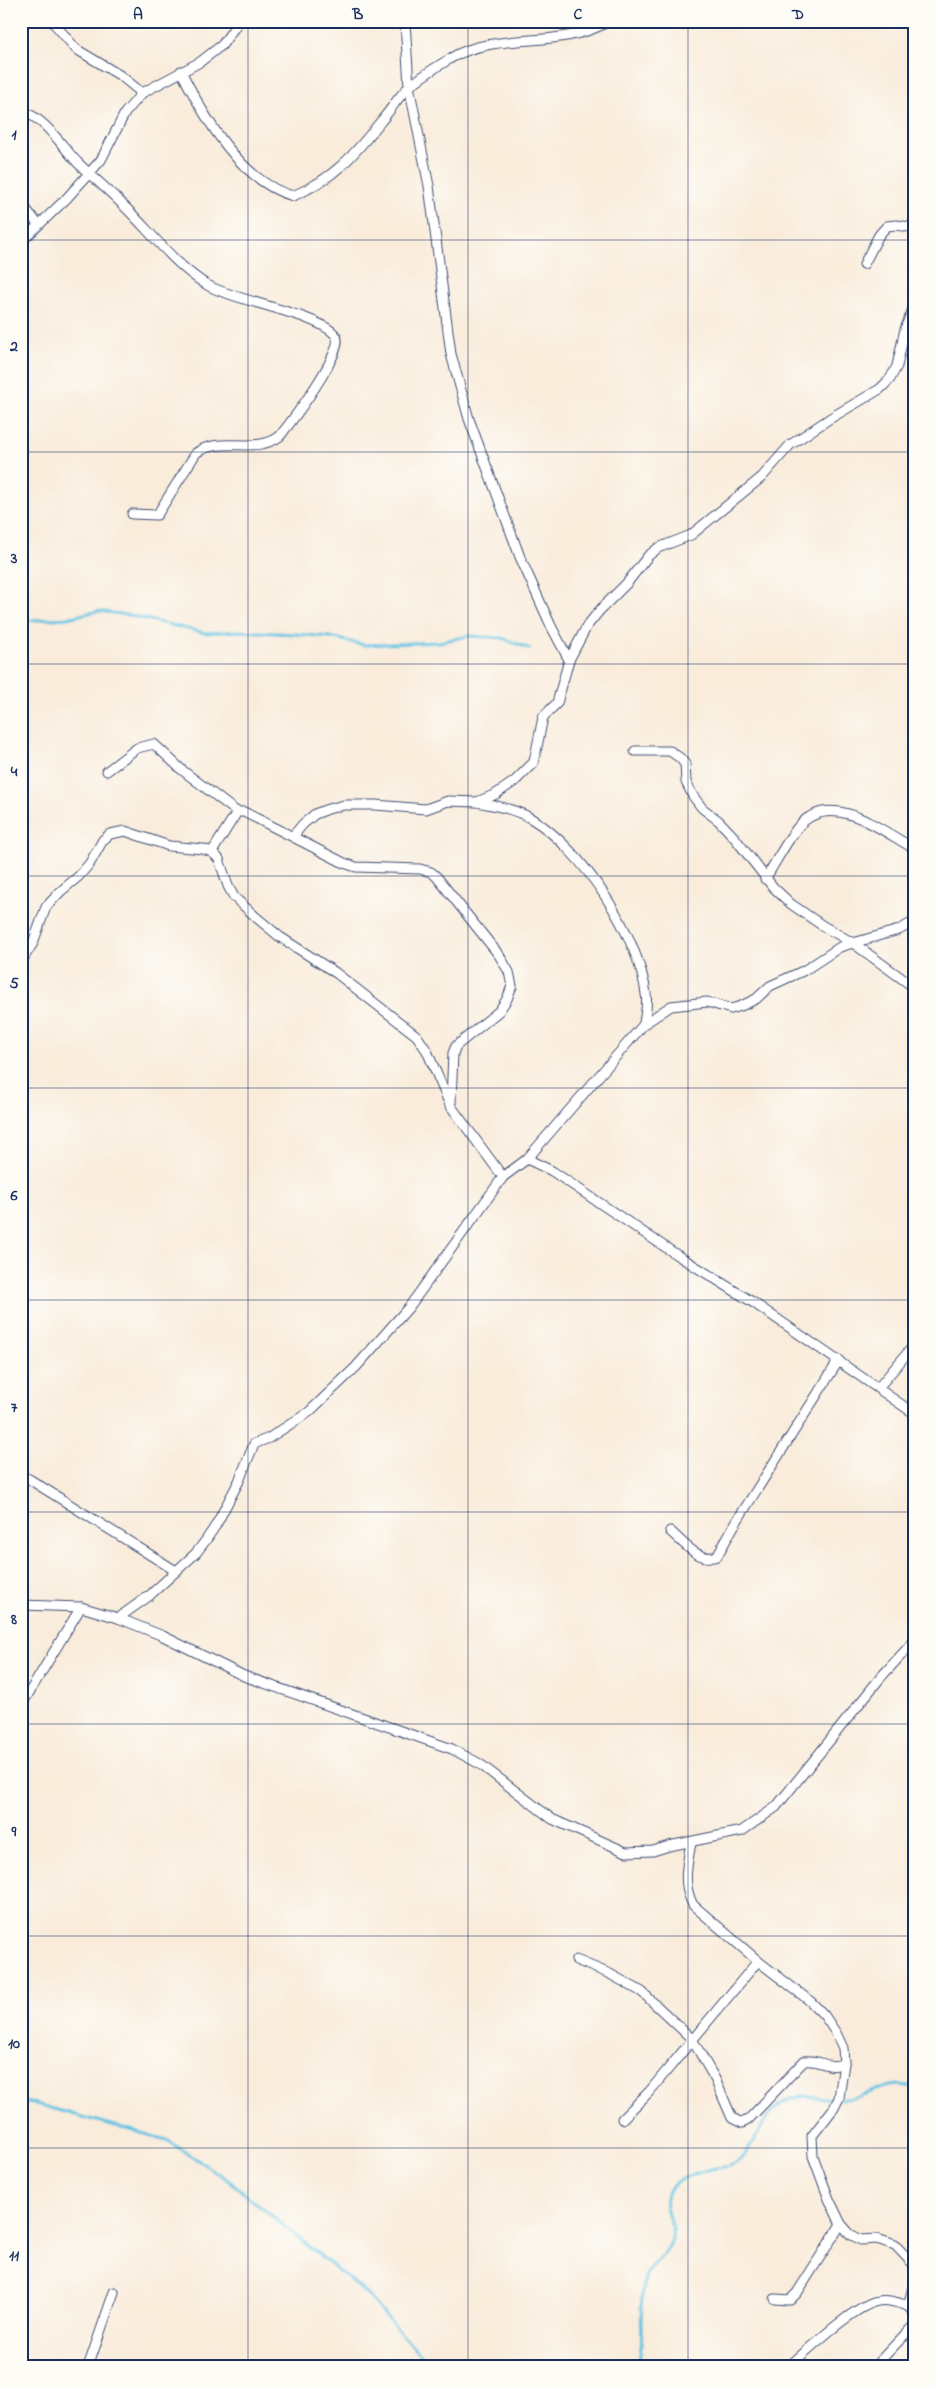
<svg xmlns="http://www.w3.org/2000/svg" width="936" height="2388" viewBox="0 0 936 2388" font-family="'Indie Flower',sans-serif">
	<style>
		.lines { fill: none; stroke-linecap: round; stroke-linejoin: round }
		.stream { stroke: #65c3e3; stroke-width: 3 }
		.street-casing { stroke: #3c4b71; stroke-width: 11 }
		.street { stroke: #fff; stroke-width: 9 }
		.grid { fill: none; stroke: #1b2f5e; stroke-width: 1; stroke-opacity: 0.55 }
		.neatline { fill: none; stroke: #1b2f5e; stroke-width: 2 }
		.grid-label { font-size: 16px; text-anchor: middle; font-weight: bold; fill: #1b2f5e }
	</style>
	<rect width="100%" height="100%" fill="#fdfcf7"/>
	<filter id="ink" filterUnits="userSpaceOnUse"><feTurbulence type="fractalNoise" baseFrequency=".02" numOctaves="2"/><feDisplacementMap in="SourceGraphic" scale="10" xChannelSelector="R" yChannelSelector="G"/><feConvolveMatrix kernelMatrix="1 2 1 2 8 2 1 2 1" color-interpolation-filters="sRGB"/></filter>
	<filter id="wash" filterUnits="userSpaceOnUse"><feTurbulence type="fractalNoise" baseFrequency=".0096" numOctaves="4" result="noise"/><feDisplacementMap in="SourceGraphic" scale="20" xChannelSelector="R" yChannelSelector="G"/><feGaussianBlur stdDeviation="1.12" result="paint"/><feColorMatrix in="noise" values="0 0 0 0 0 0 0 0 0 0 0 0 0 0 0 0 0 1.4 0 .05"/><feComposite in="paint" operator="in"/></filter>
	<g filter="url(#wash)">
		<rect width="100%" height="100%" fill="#f9ecdb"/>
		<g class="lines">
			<!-- stream -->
			<g class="stream">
				<path d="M 21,621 L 67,618 L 98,611 L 128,615 L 205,633 L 240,631 L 295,634 L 330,637 L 364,645 L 439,642 L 469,636 L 502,638 L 530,649"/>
				<path d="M 21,2100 L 167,2140 L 228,2180 L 367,2294 L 430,2367"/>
				<path d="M 636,2367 C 647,2345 637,2309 644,2281 C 648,2264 670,2255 672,2238 C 675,2223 661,2208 667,2194 C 673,2180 695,2173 708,2170 C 716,2167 727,2168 734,2164 C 755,2152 758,2122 777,2107 C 802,2086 827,2104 853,2098 C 875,2093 893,2079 915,2088"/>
			</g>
		</g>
	</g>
	<g filter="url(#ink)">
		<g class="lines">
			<!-- street casing -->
			<g class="street-casing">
				<g id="street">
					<path d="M 52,21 L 76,49 L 121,76 L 142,93"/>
					<path d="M 405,21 L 409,86 L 429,186 L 451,354 L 469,419 L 520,557 L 551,626 L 569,660"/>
					<path d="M 181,71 C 204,117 241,182 293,196 C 338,177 356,152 386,115 C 394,105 401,93 410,86 C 423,75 438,66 451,58 C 498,30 559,51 609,21"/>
					<path d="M 21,111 C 44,117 61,145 77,162 C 92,177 109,190 124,206 C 151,232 176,267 209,286 C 236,301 322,315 336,336 C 346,350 291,422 280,436 C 256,455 220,435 196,453 L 157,515 L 132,514"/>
					<path d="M 21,203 L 38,224"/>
					<path d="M 21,242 L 66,199 L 101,160 L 125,113 L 142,93 L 200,62 L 222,45 L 239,21"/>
					<path d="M 864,264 L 879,235 L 887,226 L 896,225 L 915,228"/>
					<path d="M 635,751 L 670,751 L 680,758 L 685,764 L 686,782 L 693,796 L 702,808 L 719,821 L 734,837 L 773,887 L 791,904 L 823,926 L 853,943 L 899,930 L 915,921"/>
					<path d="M 107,771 L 137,748 L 154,744 L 182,770 L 237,812"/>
					<path d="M 477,802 C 495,806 516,809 532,819 C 582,849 639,936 646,994 C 648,1004 645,1014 644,1024"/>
					<path d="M 293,836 L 303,824 L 315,814 L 328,809 L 344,805 L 375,805 L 426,809 L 448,801 L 477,802 L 496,794 L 515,781 L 534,762 L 543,717 L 557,703 L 569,660 L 587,626 L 600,610 L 627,583 L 648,556 L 658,548 L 691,535 L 762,477 L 790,445 L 829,419 L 880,389 L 890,379 L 897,366 L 905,329 L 915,304"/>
					<path d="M 212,852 L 237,812 L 244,812 L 344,863 L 356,867 L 420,869 L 431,872 L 436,876 L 499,955 L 509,972 L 512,986 L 507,999 L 499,1011 L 456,1046 L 453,1053 L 451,1102"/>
					<path d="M 765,879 C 776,862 786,842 798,827 C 831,788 883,832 915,849"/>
					<path d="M 21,962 L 33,943 L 46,907 L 61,891 L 79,876 L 90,863 L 103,840 L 110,834 L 125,831 L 169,846 L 203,849 L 212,852 L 219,859 L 228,886 L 234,897 L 257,918 L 280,937 L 336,973 L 417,1036 L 427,1051 L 450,1105 L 503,1177"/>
					<path d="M 527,1159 L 552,1171 L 677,1255 L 754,1303 L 915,1414"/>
					<path d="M 878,1388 L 915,1344"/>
					<path d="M 21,1480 L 24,1477 L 29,1479 L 176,1571"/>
					<path d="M 670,1531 C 683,1542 699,1563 717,1556 L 735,1524 L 839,1360"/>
					<path d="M 21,1605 L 81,1607 L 118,1618 L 163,1636 L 244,1676 L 452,1749 L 480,1764 L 552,1819 L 626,1852 L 653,1851 L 669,1846 L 742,1831 L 776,1807 L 881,1677 L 915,1640"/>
					<path d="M 118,1618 L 149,1596 L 196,1553 L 206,1540 L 216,1525 L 239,1481 L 254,1444 L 269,1438 L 309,1412 L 356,1367 L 409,1307 L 503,1177 L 527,1159 L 644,1024 L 671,1006 L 707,1002 L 731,1009 L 741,1006 L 756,999 L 770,986 L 805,970 L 840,947 L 853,943 L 915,988"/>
					<path d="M 21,1706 L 81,1607"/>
					<path d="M 691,1843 C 687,1865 682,1884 693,1905 L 758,1961 L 810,2001 L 824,2015 L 836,2033 L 843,2048 L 844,2063 L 839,2098 L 834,2108 L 812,2136 L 813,2156 L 829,2199 L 841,2224 L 850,2234 L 861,2240 L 877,2239 L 895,2245 L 915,2266"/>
					<path d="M 576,1960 L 610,1974 L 642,1992 L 692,2039 L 715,2079 L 732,2118 L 742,2123 L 748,2120 L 804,2061 C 819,2058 829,2071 844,2063"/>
					<path d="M 622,2119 L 649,2092 L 758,1961"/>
					<path d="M 915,2280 L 908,2306 L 915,2315"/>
					<path d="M 775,2299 L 790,2300 L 797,2293 L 841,2224"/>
					<path d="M 88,2367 L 114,2292"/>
					<path d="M 788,2367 C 808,2350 855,2305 878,2301 C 888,2299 899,2303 908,2306"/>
					<path d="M 874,2367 L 915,2324"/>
				</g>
			</g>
			<!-- street -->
			<use href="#street" class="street"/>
		</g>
	</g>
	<!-- grid -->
	<path class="grid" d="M 248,21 L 248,2367M 468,21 L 468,2367M 688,21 L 688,2367M 21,240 L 915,240M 21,452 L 915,452M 21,664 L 915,664M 21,876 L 915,876M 21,1088 L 915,1088M 21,1300 L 915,1300M 21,1512 L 915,1512M 21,1724 L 915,1724M 21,1936 L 915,1936M 21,2148 L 915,2148"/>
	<!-- margin -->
	<rect width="936" height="2388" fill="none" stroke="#fdfcf7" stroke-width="55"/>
	<rect x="28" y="28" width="880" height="2332" class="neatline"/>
	<g class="grid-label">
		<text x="138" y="19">A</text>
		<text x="358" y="19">B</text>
		<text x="578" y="19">C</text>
		<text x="798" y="19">D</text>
		<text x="14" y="139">1</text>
		<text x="14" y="351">2</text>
		<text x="14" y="563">3</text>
		<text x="14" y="776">4</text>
		<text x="14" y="988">5</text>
		<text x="14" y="1200">6</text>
		<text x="14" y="1412">7</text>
		<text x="14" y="1624">8</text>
		<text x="14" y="1836">9</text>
		<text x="14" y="2048">10</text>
		<text x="14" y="2260">11</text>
	</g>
</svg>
